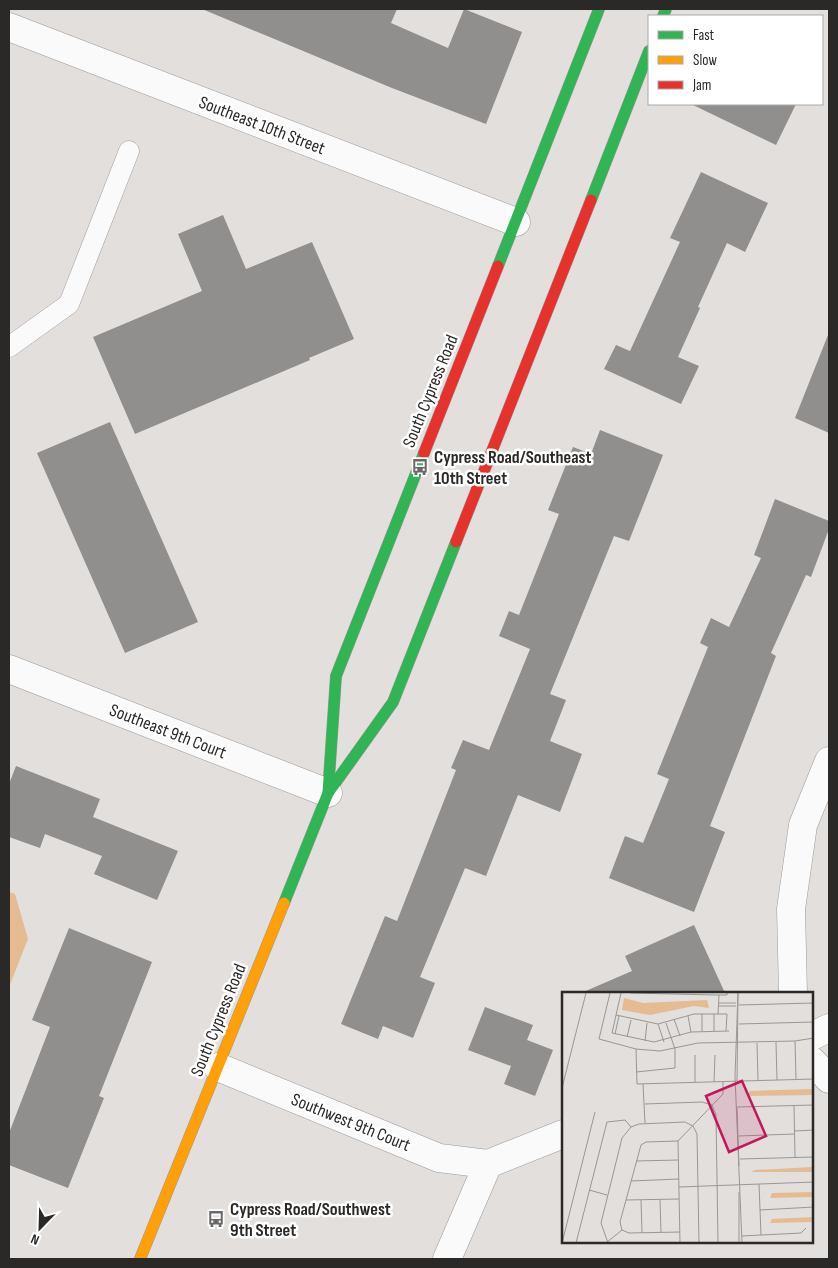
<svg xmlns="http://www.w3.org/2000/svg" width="838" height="1268" viewBox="0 0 838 1268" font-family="'Sofia Sans Condensed',sans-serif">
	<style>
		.water { fill: #e4bb92 }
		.building { fill: #918f8d }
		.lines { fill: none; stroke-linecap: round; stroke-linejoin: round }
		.lane-casing { stroke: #9c9998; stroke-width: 21 }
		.street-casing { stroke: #9c9998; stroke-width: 29 }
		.fast-casing { stroke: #9c9998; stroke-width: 12 }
		.slow-casing { stroke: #9c9998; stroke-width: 12 }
		.jam-casing { stroke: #9c9998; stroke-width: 12 }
		.lane { stroke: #fbfafa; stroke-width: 20 }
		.street { stroke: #fbfafa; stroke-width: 28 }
		.fast { stroke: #30b455; stroke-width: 11 }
		.slow { stroke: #ff9f0a; stroke-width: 11 }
		.jam { stroke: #e5322d; stroke-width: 11 }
		.labels { text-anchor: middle; stroke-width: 5; stroke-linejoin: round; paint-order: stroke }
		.street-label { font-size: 18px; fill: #2b2927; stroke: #fff }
		.poi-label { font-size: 18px; font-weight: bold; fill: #2b2927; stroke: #fff; text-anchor: start }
		.inset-road { fill: none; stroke: #999694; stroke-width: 1 }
		.view { fill: #c2185b; fill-opacity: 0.15; stroke: #c2185b; stroke-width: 2.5 }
		.inset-edge { fill: none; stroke: #2b2927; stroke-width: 2.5 }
	</style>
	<rect width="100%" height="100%" fill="#e2dfdd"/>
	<!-- water -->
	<path class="water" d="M 9,892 L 15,894 L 28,939 L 9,987 Z"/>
	<!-- building -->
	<g class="building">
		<path d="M 202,9 L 397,9 L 391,23 L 448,48 L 464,9 L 522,32 L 486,124 L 392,88 Z"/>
		<path d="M 691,104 L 796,104 L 776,145 Z"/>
		<path d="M 701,172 L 768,203 L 745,252 L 727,243 L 698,307 L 700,308 L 678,357 L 699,366 L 681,404 L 604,369 L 616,345 L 630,351 L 680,242 L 670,238 Z"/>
		<path d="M 223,215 L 246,269 L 312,242 L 354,339 L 309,358 L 310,360 L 135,434 L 93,337 L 202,291 L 178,234 Z"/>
		<path d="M 828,335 L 829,335 L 829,433 L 795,418 Z"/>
		<path d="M 110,422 L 198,622 L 125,653 L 37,453 Z"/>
		<path d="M 600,430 L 663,455 L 629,541 L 614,536 L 550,694 L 566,700 L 550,741 L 582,754 L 560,812 L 518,795 L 486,876 L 465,868 L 420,977 L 435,983 L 413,1038 L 383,1026 L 378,1039 L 341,1024 L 385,916 L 397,921 L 456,770 L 451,768 L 463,740 L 489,750 L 530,649 L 499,636 L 509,611 L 519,615 L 559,514 L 548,510 L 573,447 L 591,454 Z"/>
		<path d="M 775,499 L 829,521 L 829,529 L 811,577 L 806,575 L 771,653 L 776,656 L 710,826 L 725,832 L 694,912 L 609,878 L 625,836 L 643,843 L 669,779 L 657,774 L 708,647 L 700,643 L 711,618 L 729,627 L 761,558 L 754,555 Z"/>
		<path d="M 16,766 L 100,799 L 93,817 L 178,851 L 157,900 L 94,874 L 102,856 L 45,834 L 40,848 L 9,837 L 9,784 Z"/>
		<path d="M 694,925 L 725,993 L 581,993 L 632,971 L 625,956 Z"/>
		<path d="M 69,928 L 152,962 L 99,1096 L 104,1098 L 68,1188 L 9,1165 L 9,1133 L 50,1027 L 32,1020 Z"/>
		<path d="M 485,1007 L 533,1025 L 527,1040 L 553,1050 L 535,1096 L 504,1084 L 511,1066 L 468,1050 Z"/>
	</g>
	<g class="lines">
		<!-- lane casing -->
		<g class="lane-casing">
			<path id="lane" d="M 9,347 L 69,304 L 129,151"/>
		</g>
		<!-- street casing -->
		<g class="street-casing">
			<g id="street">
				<path d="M 9,27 L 516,222"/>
				<path d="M 9,669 L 328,793"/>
				<path d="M 793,993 L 791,909 L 803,825 L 829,761"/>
				<path d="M 812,1036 L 829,1028"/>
				<path d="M 812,1061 L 829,1079"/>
				<path d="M 218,1067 L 439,1158 L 488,1164"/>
				<path d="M 447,1259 L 488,1164 L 563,1134"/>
			</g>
		</g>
		<!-- fast casing -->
		<g class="fast-casing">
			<g id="fast">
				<path d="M 663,16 L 666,9"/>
				<path d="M 591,200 L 649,51"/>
				<path d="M 498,266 L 599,9"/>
				<path d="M 328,793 L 336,676 L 424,453"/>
				<path d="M 284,903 L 328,793 L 393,702 L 456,542"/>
			</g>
		</g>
		<!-- slow casing -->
		<g class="slow-casing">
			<path id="slow" d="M 140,1259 L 284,903"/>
		</g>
		<!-- jam casing -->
		<g class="jam-casing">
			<g id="jam">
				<path d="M 424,453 L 498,266"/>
				<path d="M 456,542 L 591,200"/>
			</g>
		</g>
		<!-- lane -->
		<use href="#lane" class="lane"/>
		<!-- street -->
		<use href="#street" class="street"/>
		<!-- fast -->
		<use href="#fast" class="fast"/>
		<!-- slow -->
		<use href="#slow" class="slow"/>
		<!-- jam -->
		<use href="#jam" class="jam"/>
	</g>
	<!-- icons -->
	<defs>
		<g id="bus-bare" transform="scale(1.35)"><path d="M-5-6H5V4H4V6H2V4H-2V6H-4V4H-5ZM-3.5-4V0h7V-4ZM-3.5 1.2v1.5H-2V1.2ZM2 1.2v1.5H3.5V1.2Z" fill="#6b6967" stroke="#fff" stroke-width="2.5" paint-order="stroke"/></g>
	</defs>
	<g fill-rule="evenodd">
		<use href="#bus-bare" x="420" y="467"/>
		<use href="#bus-bare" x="216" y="1219"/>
	</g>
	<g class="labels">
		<!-- street labels -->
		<g class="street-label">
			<text transform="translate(262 125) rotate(21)" y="6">Southeast 10th Street</text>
			<text transform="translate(430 391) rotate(-68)" y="6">South Cypress Road</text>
			<text transform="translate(168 731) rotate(21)" y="6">Southeast 9th Court</text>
			<text transform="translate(218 1020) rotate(-68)" y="6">South Cypress Road</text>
			<text transform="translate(351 1122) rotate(22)" y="6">Southwest 9th Court</text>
		</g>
		<!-- poi labels -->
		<g class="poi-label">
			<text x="434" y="463">Cypress Road/Southeast<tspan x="434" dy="21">10th Street</tspan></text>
			<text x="230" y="1215">Cypress Road/Southwest<tspan x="230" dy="21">9th Street</tspan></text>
		</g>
	</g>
	<!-- overview -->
	<g transform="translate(562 992)">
		<rect width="251" height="251" fill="#e2dfdd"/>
		<path d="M 62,6 L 81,11 L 145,8 L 147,16 L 132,14 L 88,23 L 60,18 ZM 251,97 L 251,103 L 185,104 L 188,99 ZM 251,175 L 251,180 L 189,180 L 193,178 ZM 252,200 L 251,205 L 208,206 L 210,201 ZM 251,225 L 251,230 L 208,231 L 210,227 Z" fill="#e4bb92"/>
		<path class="inset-road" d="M 48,1 L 37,47 L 74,57 L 98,59 L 136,51 L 233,49 L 252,46M 59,1 L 50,41 L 92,50 L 129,40 L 167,39M 69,1 L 154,3 L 165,3 L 165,1M 176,1 L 173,84 L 180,251M 157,11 L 174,11M 177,13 L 252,11M 157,14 L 174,14M 140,22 L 140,39M 152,22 L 152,39M 156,22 L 157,3M 54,23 L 96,32 L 132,22 L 165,22 L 164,39M 126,24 L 129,40M 112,27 L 118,44M 96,32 L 102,50M 177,32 L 252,30M 53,42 L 57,24M 65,45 L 69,28M 83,49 L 85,31M 233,49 L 234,87M 214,50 L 215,88M 195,51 L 196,88M 74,57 L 75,92 L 252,87M 74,80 L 113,76 L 113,57 L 104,31M 175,89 L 176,1M 133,90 L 133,63M 152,90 L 153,63M 81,92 L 83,131M 0,96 L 24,1M 83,112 L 140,110 L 150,113 L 154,123 L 156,251M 232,114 L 233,165M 175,115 L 252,113M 175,116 L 177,174M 232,139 L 252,138M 177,144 L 232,142M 116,149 L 118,251M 116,149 L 161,102 L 161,90M 178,167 L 252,165M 74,169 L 116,168M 69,189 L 117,187M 197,192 L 199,243M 117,195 L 252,190M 27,198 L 45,203M 98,207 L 99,241M 64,208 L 117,207M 79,208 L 80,241M 198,218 L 252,215M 60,238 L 58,230 L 79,153 L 84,150 L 116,149M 180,244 L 239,241 L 244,236M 0,251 L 33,120M 14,251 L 45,130 L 63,128 L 69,135M 44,251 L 60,238 L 67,241 L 118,240M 46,251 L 39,231 L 60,146 L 69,135 L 77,132 L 123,130 L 131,134 L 135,142 L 137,251M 177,251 L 177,200"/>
		<path class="view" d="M 180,89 L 204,144 L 167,160 L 144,104 Z"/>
		<rect width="251" height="251" class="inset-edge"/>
	</g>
	<!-- border -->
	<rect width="838" height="1268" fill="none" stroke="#2b2927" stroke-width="20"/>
	<!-- legend -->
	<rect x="648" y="15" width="175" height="90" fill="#ffffff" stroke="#aaa9a9"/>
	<rect x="658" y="31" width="25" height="8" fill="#30b455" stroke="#aaa9a9"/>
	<text x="693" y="40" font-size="15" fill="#2b2927">Fast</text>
	<rect x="658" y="56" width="25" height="8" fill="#ff9f0a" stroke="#aaa9a9"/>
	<text x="693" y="65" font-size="15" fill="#2b2927">Slow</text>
	<rect x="658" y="81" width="25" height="8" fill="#e5322d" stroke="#aaa9a9"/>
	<text x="693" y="90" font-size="15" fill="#2b2927">Jam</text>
	<!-- north arrow -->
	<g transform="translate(40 1228) rotate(203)" stroke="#ffffff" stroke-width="4" paint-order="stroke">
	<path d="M0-4L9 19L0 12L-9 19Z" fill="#2b2927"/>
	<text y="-8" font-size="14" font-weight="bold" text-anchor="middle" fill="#2b2927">N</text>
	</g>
</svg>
